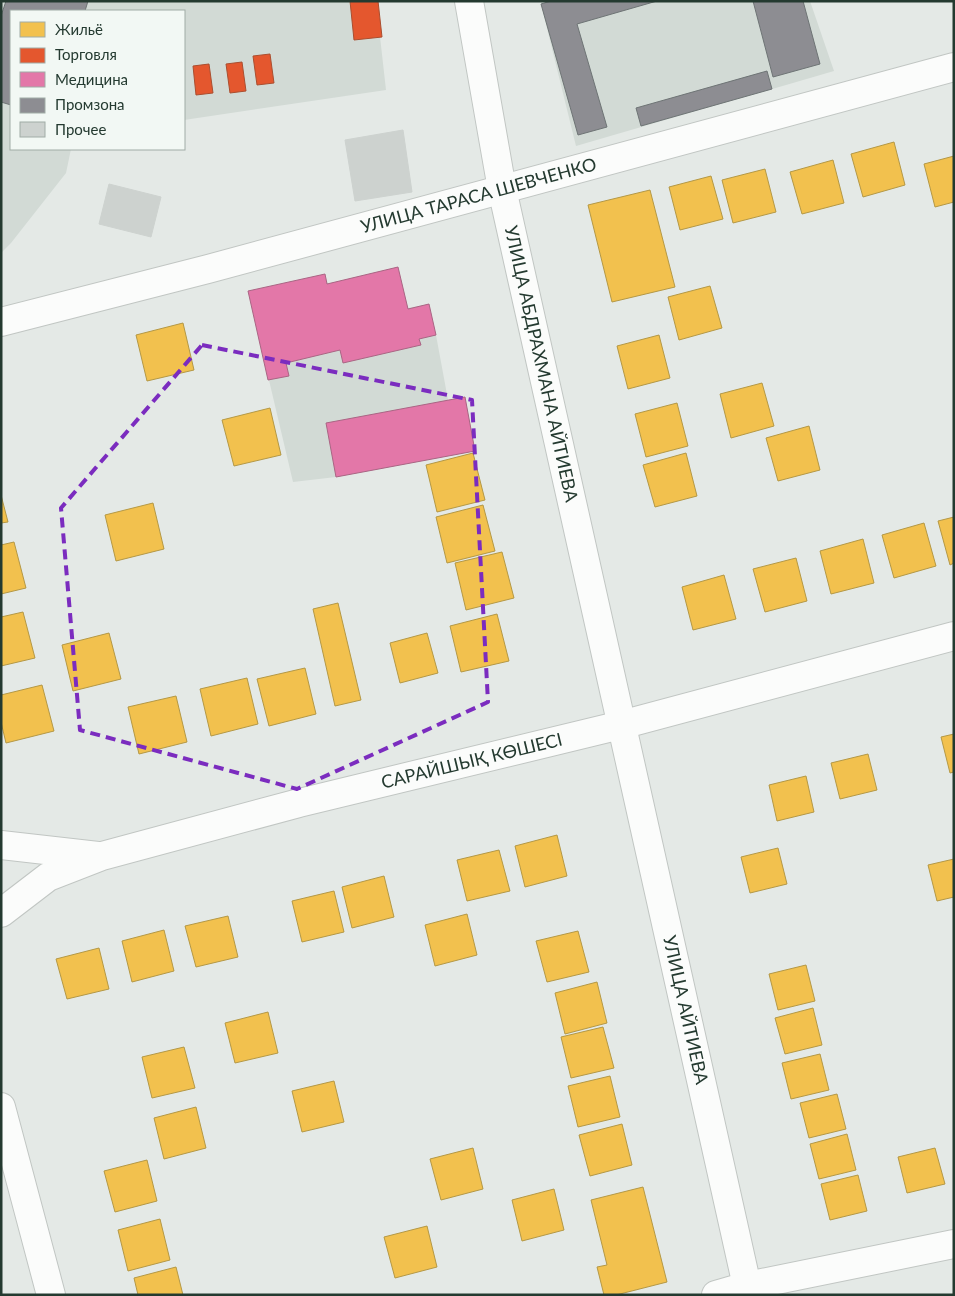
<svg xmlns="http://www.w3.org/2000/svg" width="955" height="1296" viewBox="0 0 955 1296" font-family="Lato,sans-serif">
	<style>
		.built { fill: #d2dad5 }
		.homes { fill: #f2c14e; stroke: #b49845 }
		.shops { fill: #e4572e; stroke: #aa4e2f }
		.health { fill: #e377a8; stroke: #aa6584 }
		.industry { fill: #8d8d92; stroke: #6e7475 }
		.building { fill: #cdd2cf; stroke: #cdd2cf }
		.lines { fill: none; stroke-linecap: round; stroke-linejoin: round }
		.minor-casing { stroke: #c1c6c3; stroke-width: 30 }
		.minor { stroke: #fbfcfb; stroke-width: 28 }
		.marked { fill: none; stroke: #7b2cbf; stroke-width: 4; stroke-dasharray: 10 6; stroke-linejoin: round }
		.labels { text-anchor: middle; stroke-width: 5; stroke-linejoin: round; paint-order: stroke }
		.street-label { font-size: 18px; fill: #243a30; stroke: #f2f8f4 }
	</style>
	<rect width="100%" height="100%" fill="#e4e9e6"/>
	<!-- built -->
	<g class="built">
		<path d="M 1,1 L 376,1 L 386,90 L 184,120 L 184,11 L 11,11 L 11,149 L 71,149 L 66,173 L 11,243 L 1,253 Z"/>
		<path d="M 551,1 L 810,1 L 834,71 L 576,146 L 541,4 Z"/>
		<path d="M 398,267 L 408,308 L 429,304 L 436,335 L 448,400 L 465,397 L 475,451 L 336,477 L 293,482 L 248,291 L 325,274 L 328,284 Z"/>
	</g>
	<!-- homes -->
	<g class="homes">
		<path d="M 894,142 L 905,185 L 863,197 L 851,154 Z"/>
		<path d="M 954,156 L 954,202 L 935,207 L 924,164 Z"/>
		<path d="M 833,160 L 844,203 L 802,214 L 790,172 Z"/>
		<path d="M 765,169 L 776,212 L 733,223 L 722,180 Z"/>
		<path d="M 711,176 L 723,219 L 680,230 L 669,187 Z"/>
		<path d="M 650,190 L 675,287 L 612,302 L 588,205 Z"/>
		<path d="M 710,286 L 722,328 L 679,340 L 668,297 Z"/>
		<path d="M 183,323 L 194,370 L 147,381 L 136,335 Z"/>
		<path d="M 659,335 L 670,378 L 628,389 L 617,346 Z"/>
		<path d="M 762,383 L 774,426 L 731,438 L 720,394 Z"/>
		<path d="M 677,403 L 688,446 L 646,457 L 635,414 Z"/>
		<path d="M 270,408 L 281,455 L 234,466 L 222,420 Z"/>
		<path d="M 809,426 L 820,470 L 778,481 L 766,438 Z"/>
		<path d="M 473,453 L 485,500 L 437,512 L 426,465 Z"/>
		<path d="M 686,453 L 697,496 L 655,507 L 643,465 Z"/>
		<path d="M 1,495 L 8,522 L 1,523 Z"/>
		<path d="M 153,503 L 164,549 L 116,561 L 105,515 Z"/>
		<path d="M 483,505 L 495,551 L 447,563 L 436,517 Z"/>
		<path d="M 954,517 L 954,563 L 950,565 L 938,521 Z"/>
		<path d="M 924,523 L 936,566 L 894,578 L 882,535 Z"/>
		<path d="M 863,539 L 874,583 L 831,594 L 820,551 Z"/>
		<path d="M 14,542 L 26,588 L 1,594 L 1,545 Z"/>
		<path d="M 502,552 L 514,598 L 466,610 L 455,563 Z"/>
		<path d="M 796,558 L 807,601 L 765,612 L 753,569 Z"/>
		<path d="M 724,575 L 736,619 L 693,630 L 682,587 Z"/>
		<path d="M 338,603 L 361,700 L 335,706 L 313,609 Z"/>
		<path d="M 23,612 L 35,658 L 1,666 L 1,617 Z"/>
		<path d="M 497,614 L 509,661 L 461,672 L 450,626 Z"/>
		<path d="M 109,633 L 121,679 L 73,691 L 62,645 Z"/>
		<path d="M 427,633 L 438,673 L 400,683 L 390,643 Z"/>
		<path d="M 305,668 L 316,714 L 269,726 L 257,679 Z"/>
		<path d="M 247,678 L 258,724 L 211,736 L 200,689 Z"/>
		<path d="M 42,685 L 54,731 L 6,743 L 1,722 L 1,695 Z"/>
		<path d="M 176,696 L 187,742 L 139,754 L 128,707 Z"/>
		<path d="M 954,734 L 954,772 L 950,773 L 941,737 Z"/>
		<path d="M 868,754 L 877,790 L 840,799 L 831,763 Z"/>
		<path d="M 806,776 L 814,812 L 777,821 L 769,785 Z"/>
		<path d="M 557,835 L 567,876 L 525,887 L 515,846 Z"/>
		<path d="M 778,848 L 787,884 L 750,893 L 741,857 Z"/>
		<path d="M 499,850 L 510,891 L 467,901 L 457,860 Z"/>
		<path d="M 954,859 L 954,897 L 937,901 L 928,865 Z"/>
		<path d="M 384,876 L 394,917 L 352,928 L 342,887 Z"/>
		<path d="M 334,891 L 344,932 L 302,942 L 292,901 Z"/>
		<path d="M 467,914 L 477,955 L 435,966 L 425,925 Z"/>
		<path d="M 228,916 L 238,957 L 196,967 L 185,926 Z"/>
		<path d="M 164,930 L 174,971 L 132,982 L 122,941 Z"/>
		<path d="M 578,931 L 589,972 L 547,982 L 536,941 Z"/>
		<path d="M 99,948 L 109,989 L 67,999 L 56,959 Z"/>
		<path d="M 806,965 L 815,1001 L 778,1010 L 769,974 Z"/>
		<path d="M 597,982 L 607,1023 L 565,1034 L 555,993 Z"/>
		<path d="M 813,1008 L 822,1045 L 785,1054 L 775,1018 Z"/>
		<path d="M 268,1012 L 278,1053 L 235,1063 L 225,1023 Z"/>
		<path d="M 603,1027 L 614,1068 L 571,1078 L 561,1037 Z"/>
		<path d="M 184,1047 L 195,1088 L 152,1098 L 142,1057 Z"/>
		<path d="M 820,1054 L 829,1090 L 791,1099 L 782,1063 Z"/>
		<path d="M 610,1076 L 620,1117 L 578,1127 L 568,1086 Z"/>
		<path d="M 334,1081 L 344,1122 L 302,1132 L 292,1091 Z"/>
		<path d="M 837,1094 L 846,1129 L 809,1138 L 800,1103 Z"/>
		<path d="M 196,1107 L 206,1148 L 164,1159 L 154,1118 Z"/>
		<path d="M 622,1124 L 632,1165 L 590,1176 L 579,1135 Z"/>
		<path d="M 847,1134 L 856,1170 L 819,1179 L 810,1144 Z"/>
		<path d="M 473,1148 L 483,1189 L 441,1200 L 430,1159 Z"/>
		<path d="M 935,1148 L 945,1184 L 907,1193 L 898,1157 Z"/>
		<path d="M 147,1160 L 157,1201 L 115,1212 L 104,1171 Z"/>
		<path d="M 858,1175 L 867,1211 L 830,1220 L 821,1184 Z"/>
		<path d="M 643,1187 L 667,1282 L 616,1295 L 604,1295 L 597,1267 L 607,1265 L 591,1200 Z"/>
		<path d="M 554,1189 L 564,1230 L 522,1241 L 512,1200 Z"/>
		<path d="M 160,1219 L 170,1260 L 128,1271 L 118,1230 Z"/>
		<path d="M 427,1226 L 437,1267 L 395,1278 L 384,1237 Z"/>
		<path d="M 176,1267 L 183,1295 L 138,1295 L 134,1278 Z"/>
	</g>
	<!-- shops -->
	<g class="shops">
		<path d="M 350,1 L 378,1 L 382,37 L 354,40 Z"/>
		<path d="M 270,54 L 274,83 L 257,85 L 253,56 Z"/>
		<path d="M 242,62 L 246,91 L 230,93 L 226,64 Z"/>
		<path d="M 209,64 L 213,93 L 196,95 L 193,66 Z"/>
	</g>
	<!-- health -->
	<g class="health">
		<path d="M 398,267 L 408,309 L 429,304 L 436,335 L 419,339 L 421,345 L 343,363 L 340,350 L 286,363 L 289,376 L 268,380 L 248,291 L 325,274 L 327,284 Z"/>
		<path d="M 465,397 L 475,451 L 336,477 L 326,423 Z"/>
	</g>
	<!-- industry -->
	<g class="industry">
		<path d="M 6,1 L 88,1 L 85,11 L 11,11 L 11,105 L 1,102 L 1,16 Z"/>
		<path d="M 551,1 L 657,1 L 577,24 L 607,127 L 578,135 L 541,4 Z"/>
		<path d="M 753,1 L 803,1 L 820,64 L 773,77 Z"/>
		<path d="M 767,71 L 772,89 L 641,126 L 636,108 Z"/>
	</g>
	<!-- building -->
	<g class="building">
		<path d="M 403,130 L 412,192 L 355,201 L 345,140 Z"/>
		<path d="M 109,184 L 161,197 L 151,237 L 99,224 Z"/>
	</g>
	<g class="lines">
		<!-- minor casing -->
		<g class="minor-casing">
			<g id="minor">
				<path id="s1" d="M 469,1 L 502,189 L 749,1295"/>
				<path id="s2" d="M 1,322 L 208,269 L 954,67"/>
				<path d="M 1,845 L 98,856"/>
				<path id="s3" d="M 1,913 L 48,877 L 102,856 L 299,803 L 621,725 L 954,636"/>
				<path d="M 1,1107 L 51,1295"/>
				<path d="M 716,1295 L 747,1286 L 954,1244"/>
			</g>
		</g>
		<!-- minor -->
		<use href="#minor" class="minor"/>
	</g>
	<!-- marked area -->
	<path class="marked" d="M 202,345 L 472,400 L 488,702 L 297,789 L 80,730 L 61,508 Z"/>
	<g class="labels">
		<!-- street labels -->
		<g class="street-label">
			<text dy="6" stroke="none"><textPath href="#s2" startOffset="494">УЛИЦА ТАРАСА ШЕВЧЕНКО</textPath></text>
			<text dy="6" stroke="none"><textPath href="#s1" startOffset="370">УЛИЦА АБДРАХМАНА АЙТИЕВА</textPath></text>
			<text dy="6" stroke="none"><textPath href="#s3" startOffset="499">САРАЙШЫҚ КӨШЕСІ</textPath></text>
			<text dy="6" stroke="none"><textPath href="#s1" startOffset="1032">УЛИЦА АЙТИЕВА</textPath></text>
		</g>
	</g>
	<!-- border -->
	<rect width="955" height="1296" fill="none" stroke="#243a30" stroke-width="5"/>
	<!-- legend -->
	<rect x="10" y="10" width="175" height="140" fill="#f2f8f4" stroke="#a0aca6"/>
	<rect x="20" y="22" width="25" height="15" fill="#f2c14e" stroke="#a0aca6"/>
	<text x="55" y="35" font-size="15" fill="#243a30">Жильё</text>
	<rect x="20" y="48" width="25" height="15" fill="#e4572e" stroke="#a0aca6"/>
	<text x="55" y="60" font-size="15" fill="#243a30">Торговля</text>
	<rect x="20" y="72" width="25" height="15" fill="#e377a8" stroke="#a0aca6"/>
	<text x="55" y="85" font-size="15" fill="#243a30">Медицина</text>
	<rect x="20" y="98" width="25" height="15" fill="#8d8d92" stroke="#a0aca6"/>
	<text x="55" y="110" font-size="15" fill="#243a30">Промзона</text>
	<rect x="20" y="122" width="25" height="15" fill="#cdd2cf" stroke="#a0aca6"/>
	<text x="55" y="135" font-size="15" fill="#243a30">Прочее</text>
</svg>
